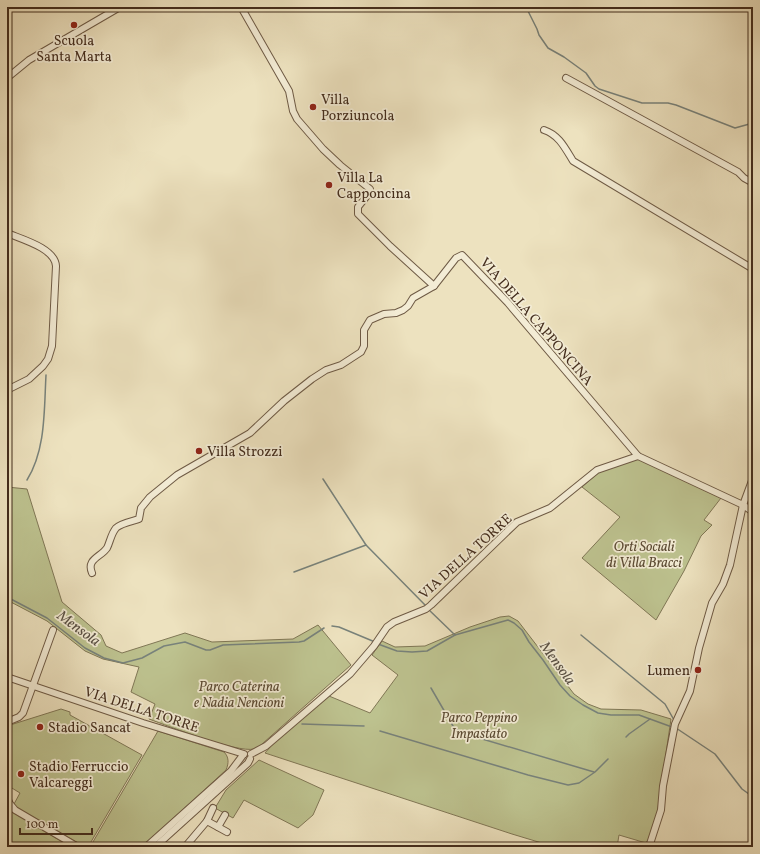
<svg xmlns="http://www.w3.org/2000/svg" width="760" height="854" viewBox="0 0 760 854" font-family="Vollkorn,serif">
	<style>
		.green { fill: #bdc28f; stroke: #807756 }
		.lines { fill: none; stroke-linecap: round; stroke-linejoin: round }
		.stream { stroke: #78827b; stroke-width: 1.5 }
		.minor-casing { stroke: #6e5a45; stroke-width: 8 }
		.minor { stroke: #f3ecd5; stroke-width: 6 }
		.poi-dot { fill: #8f2418; stroke: #f3ecd5; stroke-width: 1.5 }
		.labels { text-anchor: middle; stroke-width: 3.5; stroke-linejoin: round; paint-order: stroke }
		.poi-label { font-size: 14px; fill: #432c1c; stroke: #f3ecd5; text-anchor: start }
		.street-label { font-size: 14px; fill: #432c1c; stroke: #f3ecd5 }
		.park-label { font-size: 14px; font-style: italic; fill: #5b4a33; stroke: #f3ecd5 }
		.water-label { font-size: 15px; font-style: italic; fill: #595044; stroke: #f3ecd5 }
	</style>
	<rect width="100%" height="100%" fill="#ede2bf"/>
	<filter id="stains"><feTurbulence type="fractalNoise" baseFrequency=".005" numOctaves="4"/><feColorMatrix values="0 0 0 0 .2 0 0 0 0 .09 0 0 0 0 .02 0 0 0 .5 -.17"/></filter>
	<radialGradient id="worn" r=".72"><stop offset=".6" stop-color="#630" stop-opacity="0"/><stop offset="1" stop-color="#630" stop-opacity=".3"/></radialGradient>
	<!-- green -->
	<g class="green">
		<path d="M 638,459 L 721,498 L 704,520 L 712,525 L 701,536 L 684,571 L 656,620 L 582,558 L 620,517 L 582,487 L 600,471 Z"/>
		<path d="M 7,487 L 27,489 L 62,602 L 101,635 L 106,646 L 122,653 L 185,633 L 212,642 L 293,639 L 318,625 L 351,665 L 262,744 C 260,746 257,748 254,749 C 237,753 168,726 149,719 L 155,704 L 131,692 L 139,667 L 103,659 L 85,651 L 47,621 L 7,600 Z"/>
		<path d="M 509,616 L 518,621 L 574,694 L 588,704 L 601,709 L 641,710 L 671,719 L 655,829 L 646,843 L 619,835 L 617,847 L 602,847 L 597,845 L 596,847 L 555,847 L 512,834 L 265,753 L 276,740 L 329,696 L 370,713 L 398,675 L 372,655 L 382,641 L 395,647 L 425,646 L 470,627 L 500,617 Z"/>
		<path d="M 61,709 L 70,712 L 70,715 L 142,755 L 88,847 L 85,847 L 17,808 L 14,804 L 20,793 L 7,785 L 7,726 Z"/>
		<path d="M 158,731 L 224,752 C 229,757 229,763 226,770 L 142,847 L 90,847 Z"/>
		<path d="M 259,760 L 324,790 L 313,815 L 298,828 L 244,800 L 233,818 L 215,808 L 226,790 Z"/>
		<path d="M 7,806 L 14,813 L 71,847 L 7,847 Z"/>
	</g>
	<g class="lines">
		<!-- stream -->
		<g class="stream">
			<path d="M 526,7 L 537,29 L 539,35 L 548,48 L 564,57 L 586,73 L 595,86 L 599,89 L 642,103 L 668,103 L 676,105 L 735,128 L 753,123"/>
			<path d="M 323,479 L 366,545 L 426,606"/>
			<path d="M 27,480 C 46,449 44,410 46,375"/>
			<path d="M 294,572 L 366,545"/>
			<path d="M 7,597 L 47,618 L 85,648 L 104,658 L 123,663 L 142,658 L 164,646 L 185,642 L 206,650 L 210,650 L 223,645 L 299,642 L 304,641 L 324,628"/>
			<path d="M 428,609 L 455,635"/>
			<path d="M 332,626 L 339,627 L 375,642"/>
			<path d="M 581,635 L 665,704 L 674,720"/>
			<path d="M 378,644 L 397,651 L 412,652 L 427,651 L 455,635 L 508,620 L 514,623 L 522,630 L 529,642 L 543,660 L 560,685 L 570,696 L 583,705 L 598,713 L 611,715 L 639,715 L 672,727"/>
			<path d="M 431,688 L 453,726 L 462,733 L 594,772"/>
			<path d="M 302,724 L 364,726"/>
			<path d="M 676,728 L 715,754 L 742,789 L 753,797"/>
			<path d="M 380,731 L 528,775 L 568,785 L 579,783 L 595,772 L 608,759"/>
			<path d="M 626,737 L 629,734 L 650,719"/>
		</g>
		<!-- minor casing -->
		<g class="minor-casing">
			<g id="minor">
				<path d="M 241,7 L 289,91 L 293,111 L 297,119 L 323,149 L 340,165 L 370,189 L 370,192 L 358,207 L 358,214 L 390,246 L 434,286"/>
				<path d="M 7,78 L 29,60 L 120,7"/>
				<path d="M 566,78 L 738,172 L 744,178 L 753,183"/>
				<path d="M 544,130 C 559,135 565,148 573,161 L 753,269"/>
				<path d="M 7,233 C 21,239 55,248 56,266 L 52,346 L 48,359 L 43,366 L 29,379 L 7,390"/>
				<path d="M 92,573 C 86,559 101,557 107,548 C 110,542 111,534 116,528 C 121,523 133,521 139,519 L 141,508 L 150,497 L 177,475 L 250,433 L 284,401 L 312,379 L 326,370 L 341,365 L 361,352 L 364,346 L 364,330 L 370,320 L 384,314 L 396,313 L 403,310 L 408,306 L 413,298 L 434,286 L 456,258 L 462,255 L 508,303 L 638,456 L 743,505 L 753,512"/>
				<path d="M 7,677 L 143,723 L 244,754"/>
				<path d="M 7,722 L 19,717 L 23,713 L 53,630"/>
				<path d="M 251,754 L 266,746 L 350,674 L 374,646 L 387,627 L 394,622 L 426,609 L 431,605 L 517,522 L 550,508 L 597,470 L 638,456"/>
				<path d="M 7,798 L 10,804 L 15,810 L 78,847"/>
				<path d="M 207,821 L 227,832"/>
				<path d="M 218,827 L 225,815"/>
				<path d="M 146,847 L 231,771 L 243,755"/>
				<path d="M 155,847 L 248,763 L 250,759"/>
				<path d="M 185,847 L 207,821 L 213,808"/>
				<path d="M 649,847 L 661,810 L 663,786 L 675,724 L 690,691 L 699,648 L 712,603 L 723,584 L 730,565 L 743,505 L 753,478"/>
			</g>
		</g>
		<!-- minor -->
		<use href="#minor" class="minor"/>
	</g>
	<!-- markers -->
	<g class="poi-dot">
		<circle cx="74" cy="25" r="4"/>
		<circle cx="313" cy="107" r="4"/>
		<circle cx="329" cy="185" r="4"/>
		<circle cx="199" cy="451" r="4"/>
		<circle cx="698" cy="670" r="4"/>
		<circle cx="40" cy="727" r="4"/>
		<circle cx="21" cy="774" r="4"/>
	</g>
	<g class="labels">
		<!-- poi labels -->
		<g class="poi-label">
			<text x="74" y="45" text-anchor="middle">Scuola<tspan x="74" dy="16">Santa Marta</tspan></text>
			<text x="321" y="104">Villa<tspan x="321" dy="16">Porziuncola</tspan></text>
			<text x="337" y="182">Villa La<tspan x="337" dy="16">Capponcina</tspan></text>
			<text x="207" y="456">Villa Strozzi</text>
			<text x="690" y="675" text-anchor="end">Lumen</text>
			<text x="48" y="732">Stadio Sancat</text>
			<text x="29" y="771">Stadio Ferruccio<tspan x="29" dy="16">Valcareggi</tspan></text>
		</g>
		<!-- street labels -->
		<g class="street-label">
			<text transform="translate(537 321) rotate(49)" y="5">VIA DELLA CAPPONCINA</text>
			<text transform="translate(465 556) rotate(-42)" y="5">VIA DELLA TORRE</text>
			<text transform="translate(142 709) rotate(18)" y="5">VIA DELLA TORRE</text>
		</g>
		<!-- park labels -->
		<g class="park-label">
			<text x="644" y="551">Orti Sociali<tspan x="644" dy="16">di Villa Bracci</tspan></text>
			<text x="239" y="691">Parco Caterina<tspan x="239" dy="16">e Nadia Nencioni</tspan></text>
			<text x="479" y="722">Parco Peppino<tspan x="479" dy="16">Impastato</tspan></text>
		</g>
		<!-- water labels -->
		<g class="water-label">
			<text transform="translate(79 628) rotate(36)" y="5">Mensola</text>
			<text transform="translate(558 663) rotate(54)" y="5">Mensola</text>
		</g>
	</g>
	<!-- margin -->
	<rect width="760" height="854" fill="none" stroke="#ede2bf" stroke-width="24"/>
	<rect x="8" y="8" width="744" height="838" fill="none" stroke="#432c1c" stroke-width="2"/>
	<rect x="12" y="12" width="736" height="830" fill="none" stroke="#432c1c"/>
	<!-- scale -->
	<path d="M20 828v6h72v-6" fill="none" stroke="#432c1c" stroke-width="2"/>
	<text x="26" y="828" font-size="12" fill="#432c1c" stroke="#f3ecd5" stroke-width="3" paint-order="stroke">100 m</text>
	<rect width="100%" height="100%" filter="url(#stains)"/>
	<rect width="100%" height="100%" fill="url(#worn)"/>
</svg>
